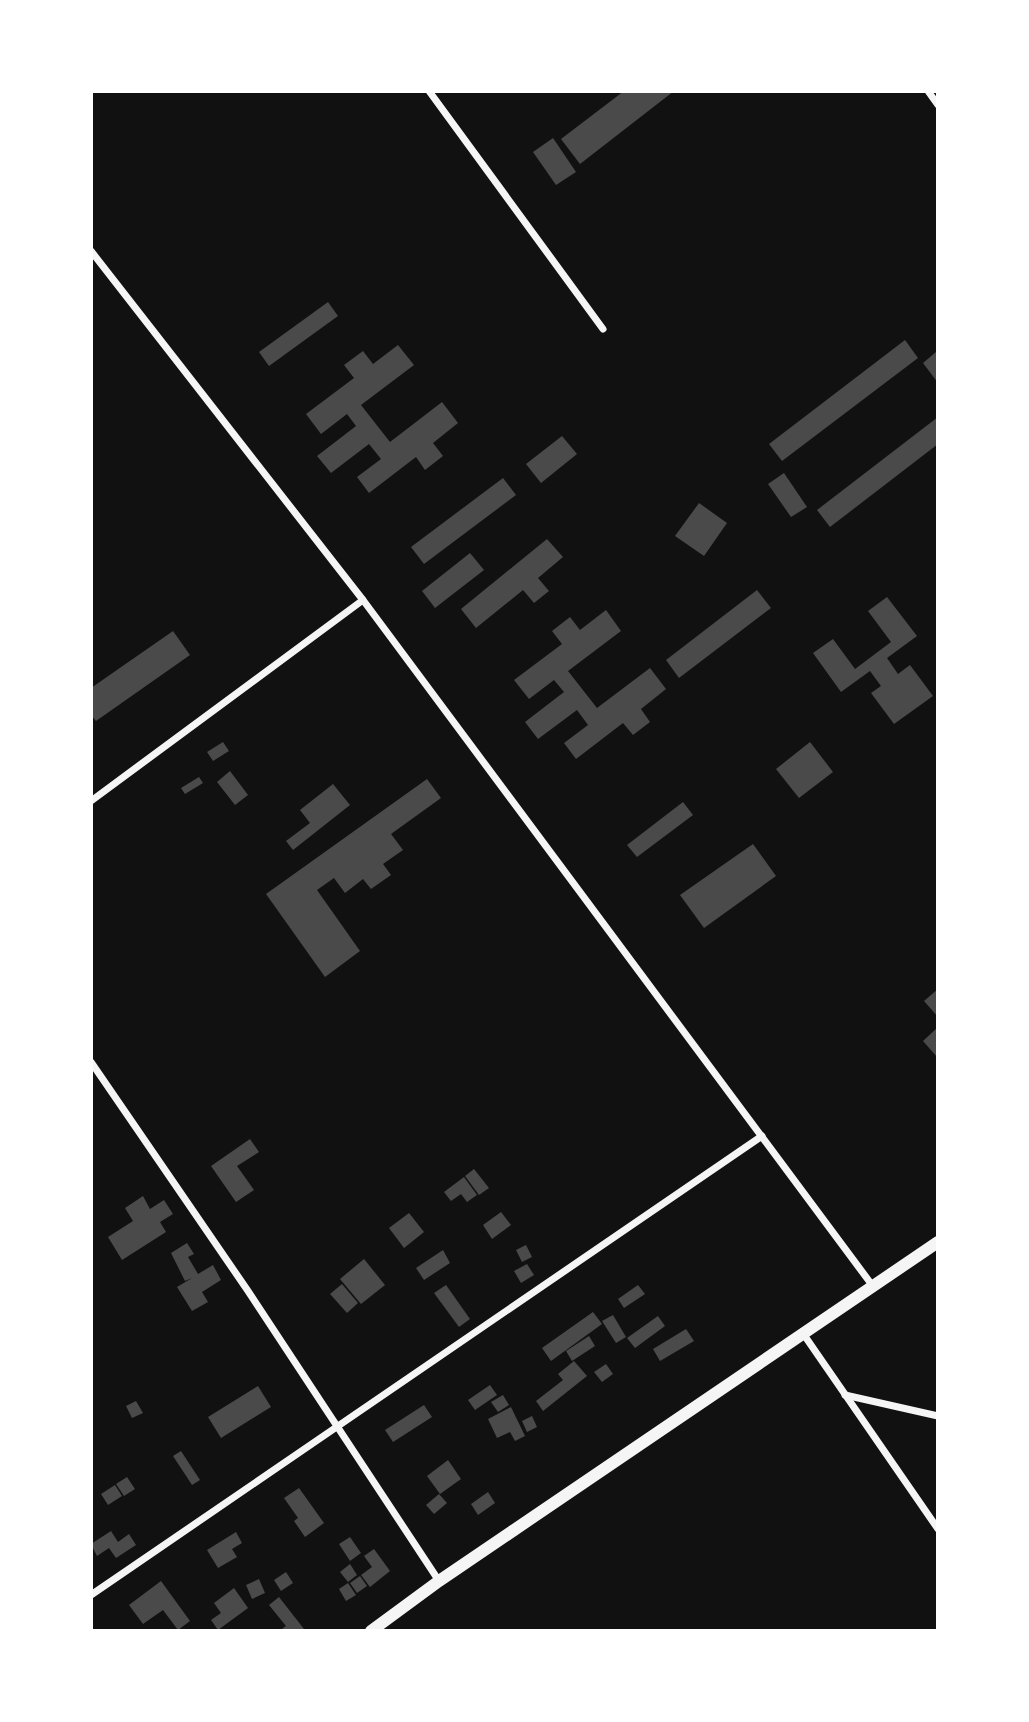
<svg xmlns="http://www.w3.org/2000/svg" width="1029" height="1722" viewBox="0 0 1029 1722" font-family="Montserrat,sans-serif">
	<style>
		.building { fill: #4a4a4a }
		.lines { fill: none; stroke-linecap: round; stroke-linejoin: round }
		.minor { stroke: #f5f5f5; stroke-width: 7 }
		.tertiary { stroke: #f5f5f5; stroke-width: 12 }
	</style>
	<rect width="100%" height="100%" fill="#111"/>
	<!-- building -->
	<g class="building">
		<path d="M 624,91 L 674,91 L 580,164 L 561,139 Z"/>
		<path d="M 553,138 L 576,172 L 556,185 L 533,152 Z"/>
		<path d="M 328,302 L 338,316 L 269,366 L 259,352 Z"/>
		<path d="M 905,340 L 918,358 L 782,461 L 769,444 Z"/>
		<path d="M 398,345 L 414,365 L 361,405 L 390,442 L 442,402 L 458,423 L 433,443 L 443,456 L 425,470 L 416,457 L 369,493 L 357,477 L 381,459 L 369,444 L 331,473 L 317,456 L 356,426 L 347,414 L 321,434 L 306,414 L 354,378 L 344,365 L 363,351 L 373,364 Z"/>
		<path d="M 936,352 L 938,354 L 938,383 L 923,363 Z"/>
		<path d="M 938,417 L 938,444 L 830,527 L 817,510 Z"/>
		<path d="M 562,436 L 577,454 L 541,483 L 526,464 Z"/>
		<path d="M 784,473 L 807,507 L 791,517 L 768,484 Z"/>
		<path d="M 503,478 L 516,495 L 424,564 L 411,547 Z"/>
		<path d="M 699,503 L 727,523 L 704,556 L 675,536 Z"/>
		<path d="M 547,539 L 563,557 L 538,578 L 549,591 L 534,603 L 523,590 L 476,628 L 461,609 Z"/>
		<path d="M 470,553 L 484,570 L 435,608 L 422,591 Z"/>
		<path d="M 757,590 L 771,608 L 679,678 L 666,660 Z"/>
		<path d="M 887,597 L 917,636 L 887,658 L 898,674 L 910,665 L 933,696 L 894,724 L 871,693 L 881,686 L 870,671 L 841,692 L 813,653 L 833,639 L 855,669 L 891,642 L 868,611 Z"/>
		<path d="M 606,610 L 621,631 L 568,671 L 597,708 L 650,668 L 666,689 L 641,709 L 650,722 L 633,735 L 623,723 L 576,759 L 564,743 L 588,725 L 577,710 L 538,739 L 525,722 L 564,692 L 554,680 L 529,699 L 514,680 L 562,644 L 552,631 L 570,617 L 580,630 Z"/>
		<path d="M 173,631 L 190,655 L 96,721 L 91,715 L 91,688 Z"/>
		<path d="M 223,742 L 229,751 L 213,761 L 207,752 Z"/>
		<path d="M 810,742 L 833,772 L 799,798 L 776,769 Z"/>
		<path d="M 230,771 L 248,795 L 235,805 L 217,782 Z"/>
		<path d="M 199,777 L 203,783 L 185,794 L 181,788 Z"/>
		<path d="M 427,779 L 441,798 L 391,834 L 403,850 L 383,864 L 391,875 L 371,889 L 363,879 L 345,893 L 334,878 L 317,890 L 360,951 L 325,977 L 266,894 Z"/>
		<path d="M 333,784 L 350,805 L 293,850 L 286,841 L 310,823 L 300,810 Z"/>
		<path d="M 683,802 L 693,815 L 637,857 L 627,845 Z"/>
		<path d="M 753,844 L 776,876 L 704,928 L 680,895 Z"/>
		<path d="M 938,989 L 938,1017 L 924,1001 Z"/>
		<path d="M 938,1027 L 938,1055 L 937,1057 L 923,1041 Z"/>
		<path d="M 250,1139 L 259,1152 L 237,1166 L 254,1190 L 236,1202 L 211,1166 Z"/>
		<path d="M 474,1169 L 489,1188 L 479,1195 L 465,1176 Z"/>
		<path d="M 464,1177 L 477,1195 L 467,1202 L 461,1194 L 451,1201 L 444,1192 Z"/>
		<path d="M 143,1196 L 150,1209 L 164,1200 L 173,1214 L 160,1222 L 166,1232 L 122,1260 L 108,1237 L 133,1221 L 125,1208 Z"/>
		<path d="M 501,1212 L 511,1225 L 492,1239 L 483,1225 Z"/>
		<path d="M 409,1213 L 424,1232 L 404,1248 L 389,1228 Z"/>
		<path d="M 187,1243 L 194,1254 L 188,1257 L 198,1274 L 213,1265 L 221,1280 L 202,1292 L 208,1302 L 192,1311 L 177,1287 L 192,1278 L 185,1281 L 171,1253 Z"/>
		<path d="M 526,1245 L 532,1257 L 522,1262 L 516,1250 Z"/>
		<path d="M 443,1250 L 450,1263 L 424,1280 L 416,1268 Z"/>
		<path d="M 364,1259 L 385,1285 L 361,1304 L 340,1279 Z"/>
		<path d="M 527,1264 L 534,1275 L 521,1283 L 514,1271 Z"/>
		<path d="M 342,1284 L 358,1303 L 347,1313 L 330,1294 Z"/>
		<path d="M 446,1285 L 470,1319 L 459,1327 L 434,1293 Z"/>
		<path d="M 638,1285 L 645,1294 L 624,1308 L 618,1299 Z"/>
		<path d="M 593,1312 L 602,1324 L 551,1361 L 542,1348 Z"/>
		<path d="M 613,1315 L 626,1337 L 616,1343 L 602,1321 Z"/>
		<path d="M 658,1316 L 665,1326 L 635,1348 L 627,1338 Z"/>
		<path d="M 686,1329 L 694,1341 L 660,1361 L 653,1349 Z"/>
		<path d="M 589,1336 L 595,1346 L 572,1361 L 566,1351 Z"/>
		<path d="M 574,1361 L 587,1376 L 543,1411 L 536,1401 L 563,1380 L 558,1374 Z"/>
		<path d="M 606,1364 L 613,1374 L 602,1382 L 594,1372 Z"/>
		<path d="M 490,1385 L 497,1395 L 475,1410 L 468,1400 Z"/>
		<path d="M 258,1386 L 271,1407 L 221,1438 L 208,1417 Z"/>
		<path d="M 503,1395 L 509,1405 L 498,1412 L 491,1402 Z"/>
		<path d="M 136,1401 L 143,1413 L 132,1418 L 126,1406 Z"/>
		<path d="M 424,1405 L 432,1417 L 393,1442 L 385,1430 Z"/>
		<path d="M 511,1407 L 525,1436 L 515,1441 L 510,1432 L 497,1438 L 488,1419 Z"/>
		<path d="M 532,1416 L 537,1427 L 527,1432 L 522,1421 Z"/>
		<path d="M 181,1451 L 200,1480 L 192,1485 L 173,1456 Z"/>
		<path d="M 448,1460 L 461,1479 L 440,1494 L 427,1476 Z"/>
		<path d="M 127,1477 L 135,1489 L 124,1496 L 116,1484 Z"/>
		<path d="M 115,1485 L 122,1496 L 108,1505 L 101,1494 Z"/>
		<path d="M 299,1488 L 324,1523 L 305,1537 L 294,1521 L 298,1518 L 284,1498 Z"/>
		<path d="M 488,1492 L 495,1503 L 478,1515 L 471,1504 Z"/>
		<path d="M 439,1494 L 447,1503 L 434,1514 L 426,1505 Z"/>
		<path d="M 111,1531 L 118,1542 L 129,1534 L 136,1545 L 116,1558 L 109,1548 L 97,1556 L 91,1544 Z"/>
		<path d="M 236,1532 L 242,1543 L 232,1549 L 237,1557 L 218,1568 L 207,1550 Z"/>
		<path d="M 350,1537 L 361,1553 L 350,1561 L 339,1544 Z"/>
		<path d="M 374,1549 L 390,1571 L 370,1587 L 361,1575 L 372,1567 L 364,1556 Z"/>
		<path d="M 350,1564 L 357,1575 L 348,1582 L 340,1572 Z"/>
		<path d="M 286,1572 L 293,1583 L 281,1591 L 274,1580 Z"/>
		<path d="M 360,1576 L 367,1586 L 357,1593 L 350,1583 Z"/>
		<path d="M 259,1579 L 265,1593 L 252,1599 L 246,1585 Z"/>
		<path d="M 161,1581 L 190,1621 L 178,1630 L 163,1610 L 143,1624 L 129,1605 Z"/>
		<path d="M 348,1583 L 356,1595 L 346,1601 L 339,1589 Z"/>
		<path d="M 234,1588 L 248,1608 L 218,1630 L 211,1620 L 221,1613 L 214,1603 Z"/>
		<path d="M 279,1597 L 304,1629 L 302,1631 L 279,1631 L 286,1626 L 269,1605 Z"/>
	</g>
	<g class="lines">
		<!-- minor -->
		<g class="minor">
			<path d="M 429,91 L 603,329"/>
			<path d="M 928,91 L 938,105"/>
			<path d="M 91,251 L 363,600 L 872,1285"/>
			<path d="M 91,801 L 363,600"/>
			<path d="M 91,1062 L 248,1291 L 439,1581"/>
			<path d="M 802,1332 L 938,1529"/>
			<path d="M 845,1395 L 938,1416"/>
			<path d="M 91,1595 L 762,1136"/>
		</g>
		<!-- tertiary -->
		<path class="tertiary" d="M 371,1631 L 439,1581 L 938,1242"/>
	</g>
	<!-- border -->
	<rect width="1029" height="1722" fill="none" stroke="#ffffff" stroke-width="186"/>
</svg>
